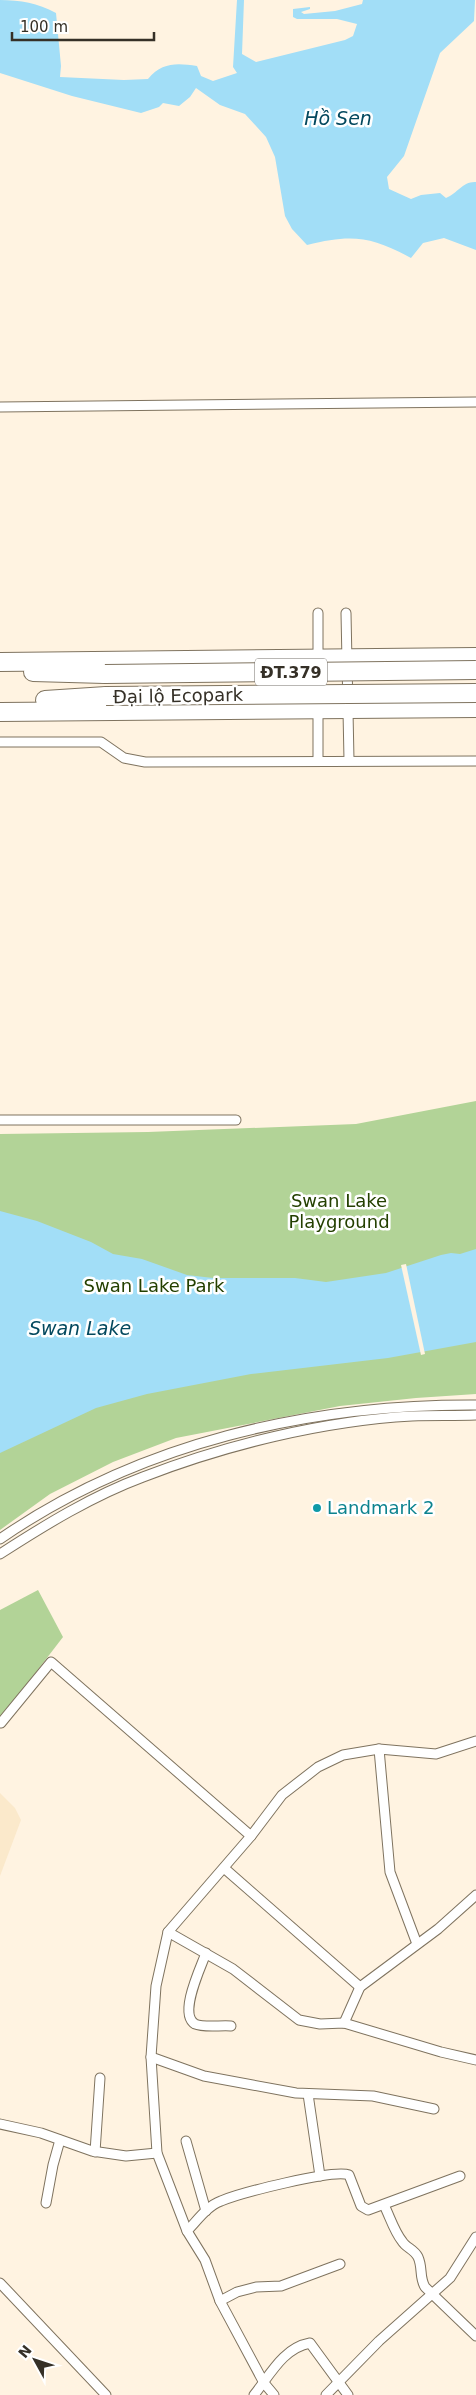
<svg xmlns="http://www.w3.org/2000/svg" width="476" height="2395" viewBox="0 0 476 2395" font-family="'DejaVu Sans',sans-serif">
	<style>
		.built { fill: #fbe9cb }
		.green { fill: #b2d397 }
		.water { fill: #a2def7 }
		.pier { fill: #fff3e1 }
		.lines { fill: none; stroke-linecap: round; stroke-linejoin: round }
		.street-casing { stroke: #7f735f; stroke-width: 11 }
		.highway-casing { stroke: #7f735f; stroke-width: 20 }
		.street { stroke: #fff; stroke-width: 9 }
		.highway { stroke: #fff; stroke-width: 18 }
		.highway-bridge-casing { stroke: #7f735f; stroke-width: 20; stroke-linecap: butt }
		.highway-bridge { stroke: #fff; stroke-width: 18 }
		.culture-dot { fill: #0f9aa8; stroke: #fff; stroke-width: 2 }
		.labels { text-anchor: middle; stroke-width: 5; stroke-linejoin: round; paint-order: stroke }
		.shield { fill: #fff; stroke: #726e68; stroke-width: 1 }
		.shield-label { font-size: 16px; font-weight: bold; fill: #353027 }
		.street-label { font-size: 18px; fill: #353027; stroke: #fff }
		.park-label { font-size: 18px; fill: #244000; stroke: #fff }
		.culture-label { font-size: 18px; fill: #0d838f; stroke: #fff; text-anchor: start }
		.water-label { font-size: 19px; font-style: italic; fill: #03485e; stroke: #fff }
	</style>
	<rect width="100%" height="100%" fill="#fff3e1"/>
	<!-- built -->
	<path class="built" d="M 0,1793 L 15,1808 L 21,1820 L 0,1876 Z"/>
	<!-- green -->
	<g class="green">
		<path d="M 476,1101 L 476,1394 L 416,1398 L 340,1406 L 176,1438 L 113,1462 L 50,1494 L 0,1530 L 0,1134 L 148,1132 L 356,1124 Z"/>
		<path d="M 38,1590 L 63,1637 L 0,1719 L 0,1610 Z"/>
	</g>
	<!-- water -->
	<g class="water">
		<path d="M 0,0 C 21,0 37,3 56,13 L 61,66 L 60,77 L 124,80 L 148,79 C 162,62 177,63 197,66 L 201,76 L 213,81 L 237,73 L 233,67 L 237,0 L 244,0 L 242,54 L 256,62 L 345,40 L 353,36 L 357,24 L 337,19 L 297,19 L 293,17 L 293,9 L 310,7 L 310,9 L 301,12 L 304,14 L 335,11 L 362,4 L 363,0 L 475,0 L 474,21 L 440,53 L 404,156 L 387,177 L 389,189 L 411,199 L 421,195 L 440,193 L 446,198 C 458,193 463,181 476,182 L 476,250 L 444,238 L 423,243 L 411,258 C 371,236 351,234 307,245 L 292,229 L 285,216 L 275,157 L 266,137 L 245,114 L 220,105 L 196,88 L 190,97 L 179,106 L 163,103 L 159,107 L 141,113 L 72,96 L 0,73 Z"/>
		<path d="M 0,1211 L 37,1221 L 91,1242 L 113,1254 L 142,1259 L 187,1275 L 213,1278 L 295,1278 L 326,1282 L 386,1273 L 441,1255 L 451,1253 L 460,1254 L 476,1249 L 476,1342 L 388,1358 L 251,1374 L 147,1394 L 96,1408 L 0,1453 Z"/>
	</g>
	<!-- pier -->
	<path class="pier" d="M 406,1264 L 425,1354 L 421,1355 L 401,1265 Z"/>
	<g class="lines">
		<!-- street casing -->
		<g class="street-casing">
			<g id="street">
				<path d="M 0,407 L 476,402"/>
				<path d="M 346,613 L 349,760"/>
				<path d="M 0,742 L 101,742 L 124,758 L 145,762 L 476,761"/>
				<path d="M 318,760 L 318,613"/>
				<path d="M 0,1120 L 236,1120"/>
				<path d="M 0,1539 C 139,1443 309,1404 476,1405"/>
				<path d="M 0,1554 C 45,1525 92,1496 143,1477 C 226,1445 322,1421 412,1416 C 433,1415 455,1416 476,1415"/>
				<path d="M 1,1723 L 51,1662 L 251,1836"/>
				<path d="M 379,1749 L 390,1872 L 417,1944"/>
				<path d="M 224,1868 L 360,1987"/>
				<path d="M 168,1932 L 233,1969 L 299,2020 L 320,2024 L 344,2023 L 441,2052 L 476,2060"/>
				<path d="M 206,1953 C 201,1967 178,2014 195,2024 C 204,2028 221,2025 231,2026"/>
				<path d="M 344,2023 L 360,1987 L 438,1929 L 476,1895"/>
				<path d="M 151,2057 L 204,2076 L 296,2093 L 373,2096 L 434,2109"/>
				<path d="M 308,2094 L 320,2176"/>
				<path d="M 0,2124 L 41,2133 L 92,2151 L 126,2156 L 157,2153"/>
				<path d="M 186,2141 L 206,2211"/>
				<path d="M 95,2152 L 100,2078"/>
				<path d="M 46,2203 L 53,2165 L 60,2140"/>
				<path d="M 384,2205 C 390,2217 394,2231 402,2241 C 406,2248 414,2249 418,2257 C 423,2268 419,2277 425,2287 L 476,2336"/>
				<path d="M 187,2231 C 197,2221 207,2206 221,2201 C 240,2193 333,2169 349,2175 L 361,2206 L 368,2210 L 460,2176"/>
				<path d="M 0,2283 L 106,2395"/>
				<path d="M 220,2301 L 237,2292 L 256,2287 L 281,2286 L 340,2264"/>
				<path d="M 254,2395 C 270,2375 283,2348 310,2343 L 348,2395"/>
				<path d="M 274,2395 L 264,2383 L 220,2301 L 205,2260 L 187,2231 L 157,2153 L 151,2057 L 156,1986 L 168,1932 L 251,1836 L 282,1795 L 318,1767 L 343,1755 L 379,1749 L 436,1754 L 476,1741"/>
				<path d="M 326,2395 L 379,2341 L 450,2278 L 476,2237"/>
			</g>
		</g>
		<!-- highway casing -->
		<g class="highway-casing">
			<g id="highway">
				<path d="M 0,662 L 476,657"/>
				<path d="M 33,672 L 105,674"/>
				<path d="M 45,700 L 106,696"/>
				<path d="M 0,712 L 476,708"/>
			</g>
		</g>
		<!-- street -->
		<use href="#street" class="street"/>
		<!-- highway -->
		<use href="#highway" class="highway"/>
		<!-- highway-bridge casing -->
		<g class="highway-bridge-casing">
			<g id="highway-bridge">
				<path d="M 105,674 L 476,670"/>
				<path d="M 106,696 L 476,693"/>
			</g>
		</g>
		<!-- highway-bridge -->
		<use href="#highway-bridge" class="highway-bridge"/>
	</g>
	<!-- markers -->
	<circle class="culture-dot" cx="317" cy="1508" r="5"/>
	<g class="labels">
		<!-- shield labels -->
		<rect class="shield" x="255" y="658.5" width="72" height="27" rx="4"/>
		<g class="shield-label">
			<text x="291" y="678">ĐT.379</text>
		</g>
		<!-- street labels -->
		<g class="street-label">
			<text transform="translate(178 696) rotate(-1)" y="6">Đại lộ Ecopark</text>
		</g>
		<!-- park labels -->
		<g class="park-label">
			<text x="339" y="1207">Swan Lake<tspan x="339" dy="21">Playground</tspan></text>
			<text x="154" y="1292">Swan Lake Park</text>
		</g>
		<!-- culture labels -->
		<g class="culture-label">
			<text x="327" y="1514">Landmark 2</text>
		</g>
		<!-- water labels -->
		<g class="water-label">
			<text x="338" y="125">Hồ Sen</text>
			<text x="80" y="1335">Swan Lake</text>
		</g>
	</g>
	<!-- north arrow -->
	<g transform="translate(35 2360) rotate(310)" stroke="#ffffff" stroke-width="4" paint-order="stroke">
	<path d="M0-4L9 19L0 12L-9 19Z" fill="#353027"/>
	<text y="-8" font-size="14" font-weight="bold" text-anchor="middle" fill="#353027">N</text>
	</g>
	<!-- scale -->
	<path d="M12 32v8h142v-8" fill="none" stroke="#353027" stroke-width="2.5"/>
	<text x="20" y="32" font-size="15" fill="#353027" stroke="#ffffff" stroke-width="4" paint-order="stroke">100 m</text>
</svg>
